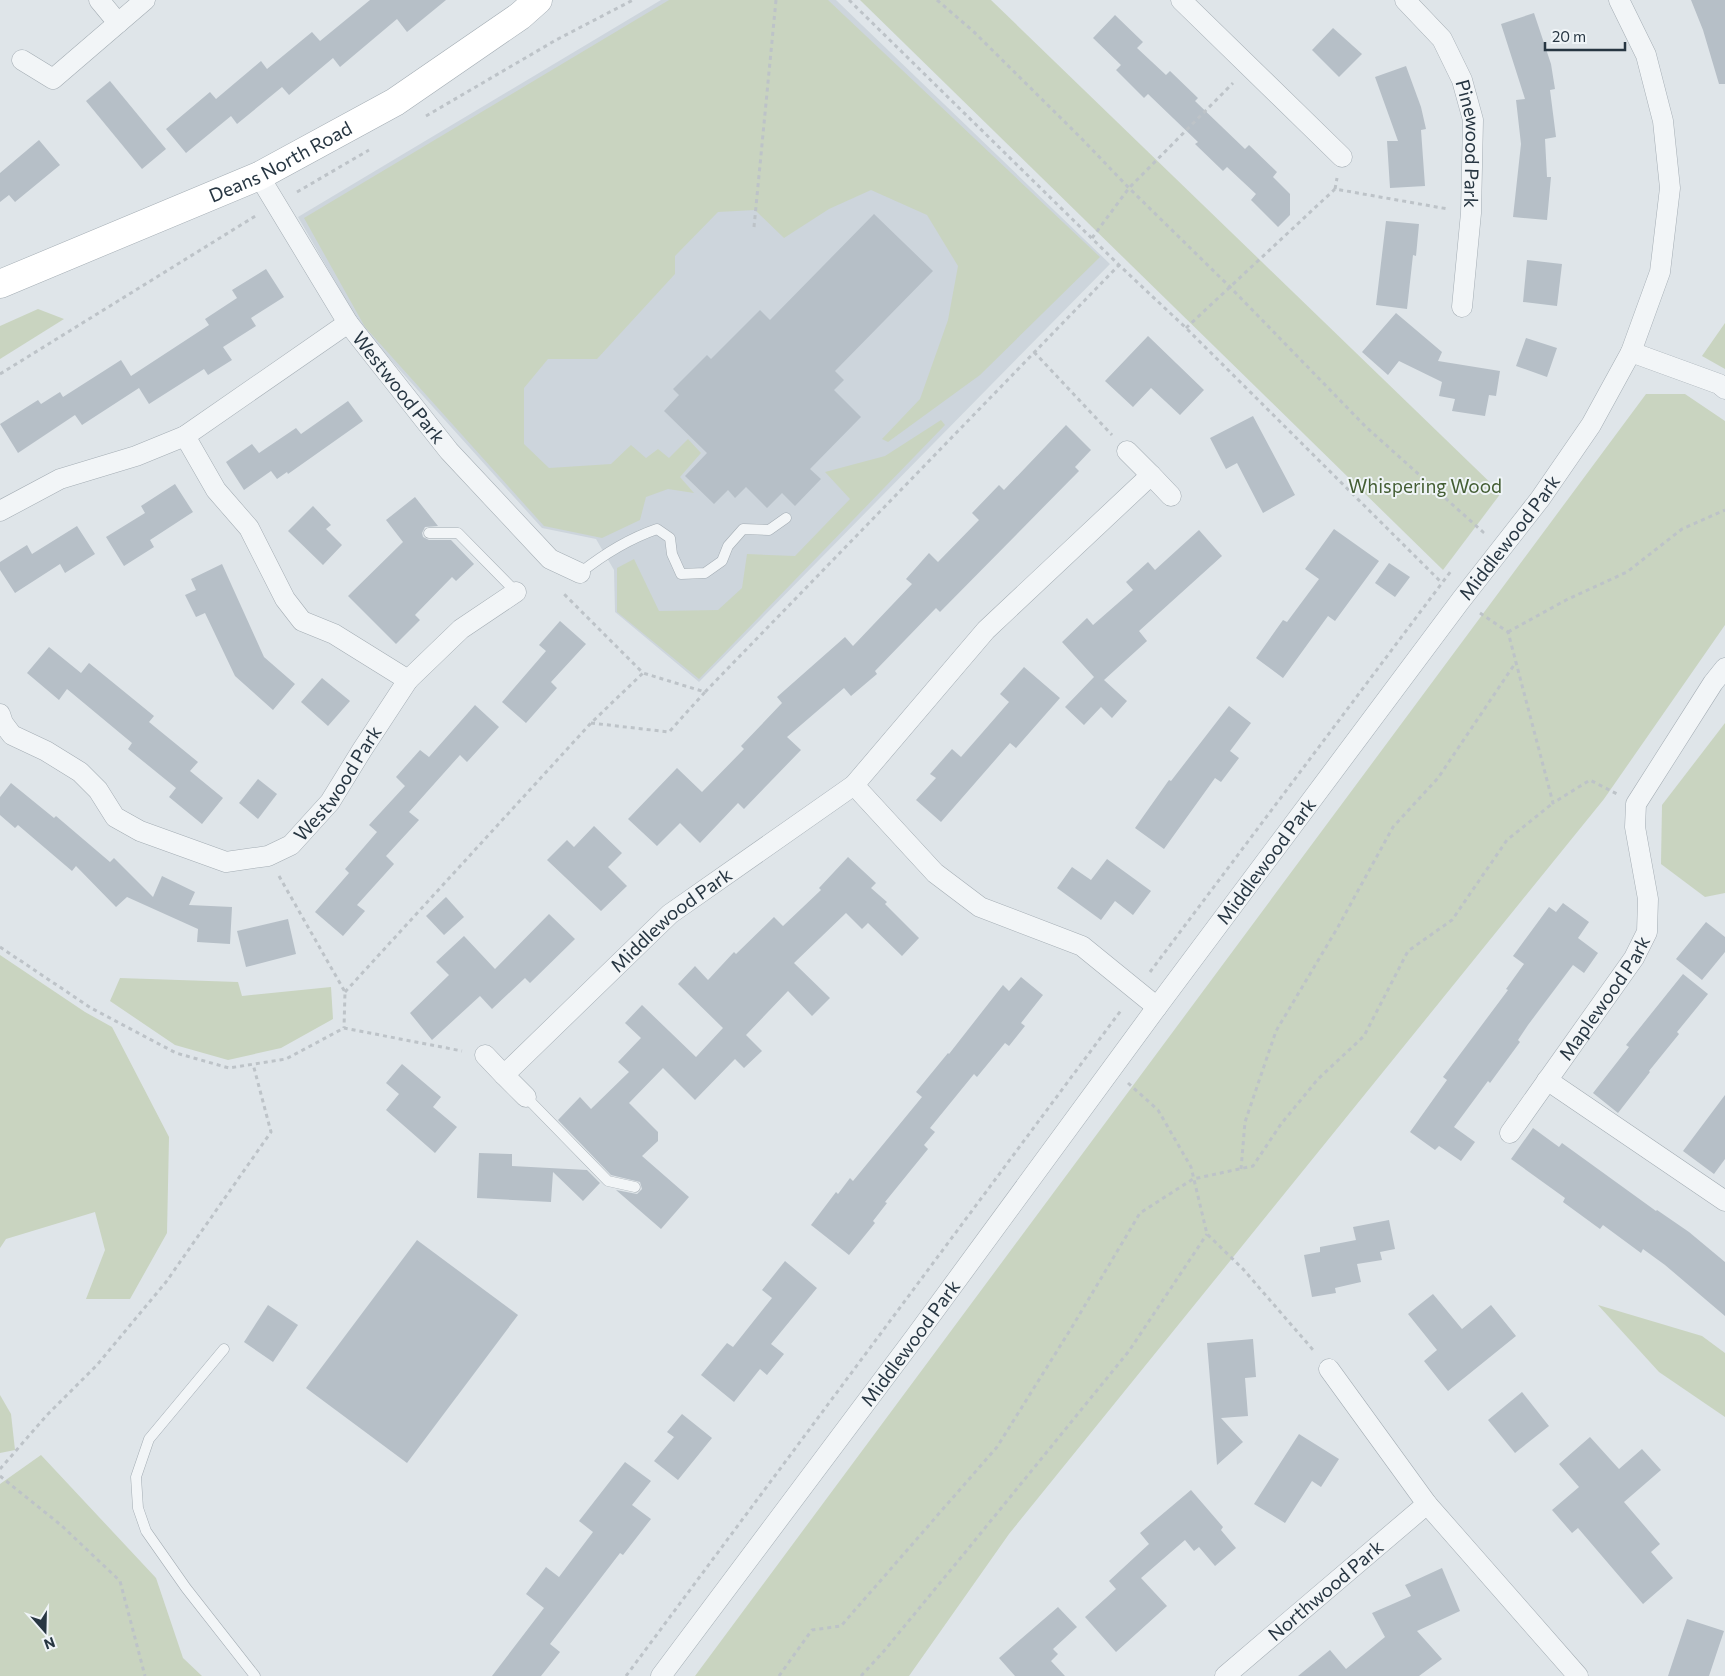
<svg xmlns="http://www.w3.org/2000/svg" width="1725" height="1676" viewBox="0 0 1725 1676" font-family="Commissioner,sans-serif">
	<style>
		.built { fill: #cdd5dc }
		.green { fill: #c9d4c0 }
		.building { fill: #b6bfc7 }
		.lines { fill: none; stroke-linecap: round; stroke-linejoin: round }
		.lane-casing { stroke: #a4adb4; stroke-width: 11 }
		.street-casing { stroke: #a4adb4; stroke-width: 21 }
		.secondary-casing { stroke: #a4adb4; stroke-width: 29 }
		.path { stroke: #bdc3c8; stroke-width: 3; stroke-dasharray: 4 4; stroke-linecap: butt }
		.lane { stroke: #f2f5f7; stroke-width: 10 }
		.street { stroke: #f2f5f7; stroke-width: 20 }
		.secondary { stroke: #fff; stroke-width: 28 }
		.labels { text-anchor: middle; stroke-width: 4; stroke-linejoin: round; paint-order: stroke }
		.street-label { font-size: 19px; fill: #273642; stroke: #eff4f7 }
		.park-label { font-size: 19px; fill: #445e34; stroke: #eff4f7 }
	</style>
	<rect width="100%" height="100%" fill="#dfe5e9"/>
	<!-- built -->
	<path class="built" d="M 661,0 L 836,0 L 1110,264 L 699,682 L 615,612 L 614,570 L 596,539 L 542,528 L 362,328 L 298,217 Z"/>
	<!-- green -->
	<g class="green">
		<path d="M 669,0 L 828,0 L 1100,257 L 980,375 L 888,442 L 882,439 L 920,399 L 948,320 L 958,266 L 927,215 L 871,190 L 829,209 L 784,238 L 755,210 L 718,212 L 675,256 L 675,274 L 597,359 L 548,359 L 524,388 L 524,444 L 549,468 L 611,464 L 631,445 L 646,458 L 658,449 L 669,458 L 688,439 L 701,453 L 680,477 L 694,493 L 668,489 L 646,497 L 640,520 L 602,538 L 544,526 L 365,327 L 304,218 Z"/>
		<path d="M 860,0 L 991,0 L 1501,493 L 1443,570 Z"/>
		<path d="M 38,309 L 64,319 L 0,359 L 0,326 Z"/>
		<path d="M 1725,323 L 1725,369 L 1702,356 Z"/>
		<path d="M 1646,394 L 1685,394 L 1725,421 L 1725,625 L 1604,799 L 1009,1534 L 909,1676 L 695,1676 Z"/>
		<path d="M 941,420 L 945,425 L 699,679 L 617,612 L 617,568 L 634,559 L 659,611 L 718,610 L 742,588 L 747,554 L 795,556 L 850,499 L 825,472 L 885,456 Z"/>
		<path d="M 1725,723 L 1725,893 L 1705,897 L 1661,864 L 1662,805 Z"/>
		<path d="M 0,955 L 85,1012 L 112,1027 L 169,1137 L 167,1233 L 130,1299 L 86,1299 L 105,1250 L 95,1212 L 6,1239 L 0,1248 Z"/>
		<path d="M 120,978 L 238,982 L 242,996 L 331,987 L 333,1019 L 281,1048 L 228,1060 L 175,1045 L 110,1001 Z"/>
		<path d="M 1598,1305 L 1702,1336 L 1725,1353 L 1725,1417 L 1659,1372 Z"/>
		<path d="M 0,1395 L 11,1414 L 15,1450 L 0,1453 Z"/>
		<path d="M 41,1455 L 156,1578 L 183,1658 L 202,1676 L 0,1676 L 0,1484 Z"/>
	</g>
	<!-- building -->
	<g class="building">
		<path d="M 370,0 L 446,0 L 407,32 L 397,19 L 340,67 L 333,58 L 289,95 L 282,87 L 237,124 L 231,116 L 186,153 L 166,129 L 210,92 L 216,99 L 261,61 L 267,69 L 312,32 L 320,41 Z"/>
		<path d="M 1691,0 L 1725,0 L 1725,84 L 1719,84 L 1703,30 Z"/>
		<path d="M 1534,13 L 1551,64 L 1555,89 L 1550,90 L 1556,137 L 1545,139 L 1547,177 L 1551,177 L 1547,220 L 1513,217 L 1521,144 L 1516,100 L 1525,99 L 1501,24 Z"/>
		<path d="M 1115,15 L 1143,42 L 1137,48 L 1166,75 L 1170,71 L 1198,98 L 1195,101 L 1245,149 L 1249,145 L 1277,172 L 1273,177 L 1290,194 L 1290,215 L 1278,227 L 1251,200 L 1256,194 L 1242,181 L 1227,167 L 1223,171 L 1195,144 L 1198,142 L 1148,94 L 1144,98 L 1116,70 L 1121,65 L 1093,38 Z"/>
		<path d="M 1333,28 L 1362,54 L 1339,77 L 1312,50 Z"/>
		<path d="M 1406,66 L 1421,107 L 1426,129 L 1421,130 L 1425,186 L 1390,188 L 1387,141 L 1398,141 L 1375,77 Z"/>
		<path d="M 110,81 L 166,149 L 142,169 L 86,101 Z"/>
		<path d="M 39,140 L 60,165 L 15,202 L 9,195 L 0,202 L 0,173 Z"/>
		<path d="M 874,214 L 933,271 L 835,371 L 844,380 L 834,390 L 861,417 L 810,469 L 821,479 L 795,506 L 782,493 L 767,508 L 746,487 L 735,498 L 728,490 L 714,504 L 685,476 L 707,453 L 664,411 L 679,395 L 673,389 L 707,355 L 711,359 L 760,310 L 770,320 Z"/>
		<path d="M 1386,221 L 1419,224 L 1416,256 L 1413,255 L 1407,309 L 1376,305 Z"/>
		<path d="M 1527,260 L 1562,264 L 1557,306 L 1523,302 Z"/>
		<path d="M 266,269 L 284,297 L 251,318 L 256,326 L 223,347 L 232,360 L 208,375 L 204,369 L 149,404 L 139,388 L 82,425 L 75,415 L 18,453 L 0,424 L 38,400 L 41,404 L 60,392 L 63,397 L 121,360 L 131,376 L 209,325 L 205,319 L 237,298 L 232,290 Z"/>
		<path d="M 1396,313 L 1442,352 L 1438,361 L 1500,371 L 1496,396 L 1489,395 L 1485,416 L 1452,411 L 1455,399 L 1439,396 L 1442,382 L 1399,361 L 1388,375 L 1362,352 Z"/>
		<path d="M 1148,336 L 1204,390 L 1180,415 L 1151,388 L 1133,407 L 1105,381 Z"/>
		<path d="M 1526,338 L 1557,348 L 1547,377 L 1516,366 Z"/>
		<path d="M 348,401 L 363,421 L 288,474 L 287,472 L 277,479 L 271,471 L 244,490 L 226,462 L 252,444 L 259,453 L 296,428 L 301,434 Z"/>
		<path d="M 1253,416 L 1295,495 L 1263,513 L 1237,463 L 1226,469 L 1210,438 Z"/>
		<path d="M 1066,425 L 1091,450 L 1075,467 L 1079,471 L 940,612 L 936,608 L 875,671 L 877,674 L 851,696 L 844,688 L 787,737 L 801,750 L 744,809 L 738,803 L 700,843 L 680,823 L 657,846 L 628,819 L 677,768 L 702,792 L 744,749 L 741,746 L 782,703 L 777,697 L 845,637 L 853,646 L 912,584 L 906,579 L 929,553 L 938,562 L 979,520 L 972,513 L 999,485 L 1004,490 Z"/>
		<path d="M 175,484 L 193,512 L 150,540 L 154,547 L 124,566 L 106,537 L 145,513 L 141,506 Z"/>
		<path d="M 415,497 L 438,526 L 425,527 L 422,533 L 423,537 L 429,540 L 451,540 L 474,564 L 456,581 L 452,577 L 415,615 L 420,620 L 396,644 L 348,596 L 403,542 L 386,520 Z"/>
		<path d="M 313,506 L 331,525 L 326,529 L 342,545 L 323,565 L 288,531 Z"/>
		<path d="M 77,526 L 95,554 L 65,573 L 60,564 L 15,593 L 0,570 L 0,562 L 27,545 L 32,554 Z"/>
		<path d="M 1334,529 L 1379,561 L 1335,621 L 1328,616 L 1283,678 L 1256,658 L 1283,620 L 1287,622 L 1319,579 L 1305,569 Z"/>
		<path d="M 1199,530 L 1222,556 L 1139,631 L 1147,641 L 1104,680 L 1127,701 L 1112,718 L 1101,707 L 1084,725 L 1065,707 L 1094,677 L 1062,642 L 1087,618 L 1093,625 L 1133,590 L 1126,582 L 1148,562 L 1155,570 Z"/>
		<path d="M 1389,563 L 1410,577 L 1395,597 L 1375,583 Z"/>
		<path d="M 222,564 L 264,657 L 295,684 L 273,710 L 235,676 L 205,613 L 196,617 L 185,595 L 196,590 L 191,579 Z"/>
		<path d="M 560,621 L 586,644 L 551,682 L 557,688 L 526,723 L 502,702 L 546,651 L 539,645 Z"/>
		<path d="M 49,647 L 81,673 L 89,663 L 154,716 L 149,722 L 198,762 L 190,771 L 223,798 L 202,824 L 169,797 L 176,788 L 128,749 L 132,743 L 67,689 L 59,700 L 27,673 Z"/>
		<path d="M 1024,667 L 1060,698 L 1016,748 L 1010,743 L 941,822 L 916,800 L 936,778 L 930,774 L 952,749 L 961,757 L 982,733 L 1009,702 L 1000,694 Z"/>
		<path d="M 322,678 L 350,701 L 328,726 L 301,702 Z"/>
		<path d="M 475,705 L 499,727 L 467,762 L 460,755 L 409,812 L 419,820 L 386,856 L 394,864 L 357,905 L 365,911 L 343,936 L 315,912 L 349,873 L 345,869 L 377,832 L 369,825 L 405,786 L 396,777 L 420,750 L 429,757 Z"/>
		<path d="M 1229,706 L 1251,723 L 1230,751 L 1239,758 L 1221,782 L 1215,778 L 1164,849 L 1135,828 L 1169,780 L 1171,781 Z"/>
		<path d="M 258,779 L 277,794 L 258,819 L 239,803 Z"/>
		<path d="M 11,783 L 54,818 L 56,816 L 110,862 L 114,858 L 153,897 L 162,876 L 195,892 L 189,905 L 232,907 L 230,944 L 197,942 L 198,929 L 127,897 L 116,907 L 76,866 L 72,871 L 18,825 L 15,828 L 0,815 L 0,797 Z"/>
		<path d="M 594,826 L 622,853 L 608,867 L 627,886 L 601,911 L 547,860 L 567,840 L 574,847 Z"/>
		<path d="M 848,857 L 876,883 L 871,888 L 887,902 L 885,904 L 919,938 L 902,956 L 868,923 L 862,929 L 846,913 L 794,963 L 830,998 L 812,1016 L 788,991 L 746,1035 L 762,1051 L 744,1068 L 735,1059 L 695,1100 L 663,1068 L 629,1103 L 658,1132 L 658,1141 L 642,1156 L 689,1197 L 661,1229 L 616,1190 L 637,1194 L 642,1189 L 640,1182 L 611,1175 L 558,1120 L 580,1097 L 591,1109 L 629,1072 L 618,1062 L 641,1038 L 625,1023 L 642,1005 L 696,1057 L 723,1028 L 678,984 L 695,966 L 708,980 L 734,952 L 736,954 L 774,917 L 783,926 L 821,890 L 819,888 Z"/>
		<path d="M 1107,859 L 1151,891 L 1133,915 L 1115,901 L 1101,920 L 1057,888 L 1072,867 L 1091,880 Z"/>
		<path d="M 446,897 L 464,917 L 444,935 L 426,916 Z"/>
		<path d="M 1563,903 L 1589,922 L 1578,938 L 1598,953 L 1584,973 L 1573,965 L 1528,1025 L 1518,1040 L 1520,1042 L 1490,1083 L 1488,1081 L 1454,1127 L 1475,1142 L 1461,1161 L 1439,1146 L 1435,1150 L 1410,1132 L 1447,1080 L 1443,1077 L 1508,990 L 1506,989 L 1524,964 L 1513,956 L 1549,907 L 1556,912 Z"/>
		<path d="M 549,914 L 575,939 L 530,983 L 525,978 L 492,1009 L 480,996 L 432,1040 L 410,1013 L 449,975 L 436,962 L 464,936 L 495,969 Z"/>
		<path d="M 288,919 L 296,954 L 246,967 L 237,931 Z"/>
		<path d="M 1706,922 L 1725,937 L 1725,952 L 1702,980 L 1676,959 Z"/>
		<path d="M 1683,974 L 1708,994 L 1677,1032 L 1679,1034 L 1649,1071 L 1650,1072 L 1618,1113 L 1593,1093 L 1629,1047 L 1626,1045 Z"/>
		<path d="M 1021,977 L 1043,995 L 1021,1023 L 1025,1026 L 1009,1046 L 1005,1043 L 977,1077 L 974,1074 L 930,1128 L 935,1132 L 924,1145 L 928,1149 L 885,1202 L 887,1203 L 873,1221 L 875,1223 L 849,1255 L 811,1225 L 836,1192 L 838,1194 L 850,1178 L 853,1181 L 922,1097 L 916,1092 L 948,1053 L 949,1054 L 1003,985 L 1009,991 Z"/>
		<path d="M 402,1064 L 441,1097 L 433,1107 L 457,1127 L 435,1153 L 386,1110 L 399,1094 L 386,1083 Z"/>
		<path d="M 1725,1095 L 1725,1159 L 1714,1174 L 1683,1151 Z"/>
		<path d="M 1533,1128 L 1559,1147 L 1562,1143 L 1656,1211 L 1657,1210 L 1689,1232 L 1725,1262 L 1725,1316 L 1665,1265 L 1643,1249 L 1641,1253 L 1603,1225 L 1600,1229 L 1563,1202 L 1565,1198 L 1511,1159 Z"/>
		<path d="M 479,1153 L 512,1154 L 512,1166 L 587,1170 L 600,1183 L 583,1201 L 553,1172 L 551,1202 L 477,1198 Z"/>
		<path d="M 1389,1220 L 1395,1249 L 1380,1252 L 1382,1260 L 1357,1264 L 1361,1282 L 1335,1288 L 1336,1293 L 1312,1297 L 1304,1255 L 1320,1252 L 1320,1247 L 1356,1240 L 1353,1227 Z"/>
		<path d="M 417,1240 L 518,1315 L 407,1463 L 306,1388 Z"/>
		<path d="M 785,1261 L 817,1288 L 771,1344 L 784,1354 L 767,1375 L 760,1369 L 734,1402 L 701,1375 L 727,1343 L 733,1347 L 772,1298 L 762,1290 Z"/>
		<path d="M 1433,1294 L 1462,1329 L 1491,1305 L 1516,1336 L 1448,1391 L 1424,1361 L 1437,1350 L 1408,1314 Z"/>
		<path d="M 268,1305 L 298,1325 L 273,1362 L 244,1342 Z"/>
		<path d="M 1253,1339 L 1256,1377 L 1245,1378 L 1248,1416 L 1221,1418 L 1243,1442 L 1217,1465 L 1207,1343 Z"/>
		<path d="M 1522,1392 L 1549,1426 L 1515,1453 L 1488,1420 Z"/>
		<path d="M 682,1414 L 712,1438 L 678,1480 L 654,1461 L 674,1437 L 667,1432 Z"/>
		<path d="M 1299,1434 L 1339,1459 L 1321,1487 L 1312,1481 L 1285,1523 L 1254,1504 Z"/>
		<path d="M 1590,1437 L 1619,1469 L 1642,1449 L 1661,1470 L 1624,1502 L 1660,1544 L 1651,1552 L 1673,1578 L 1643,1604 L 1578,1528 L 1572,1533 L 1552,1510 L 1579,1487 L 1559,1464 Z"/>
		<path d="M 625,1462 L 651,1481 L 632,1505 L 651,1519 L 623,1555 L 620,1553 L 550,1644 L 560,1652 L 541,1676 L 492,1676 L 544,1608 L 526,1594 L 546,1567 L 559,1577 L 593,1532 L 579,1521 Z"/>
		<path d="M 1191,1490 L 1223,1527 L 1221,1530 L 1236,1548 L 1215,1566 L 1199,1547 L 1194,1551 L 1185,1540 L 1141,1578 L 1167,1606 L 1116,1652 L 1085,1617 L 1116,1589 L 1109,1581 L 1149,1544 L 1140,1533 Z"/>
		<path d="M 1442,1568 L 1460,1611 L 1417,1631 L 1442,1659 L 1419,1676 L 1298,1676 L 1330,1650 L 1346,1669 L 1385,1637 L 1372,1613 L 1411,1596 L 1405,1585 Z"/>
		<path d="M 1058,1607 L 1077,1627 L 1053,1649 L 1058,1654 L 1051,1661 L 1065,1676 L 1015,1676 L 999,1658 Z"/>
		<path d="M 1687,1619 L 1724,1631 L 1709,1676 L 1668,1676 Z"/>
	</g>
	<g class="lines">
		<!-- lane casing -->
		<g class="lane-casing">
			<g id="lane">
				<path d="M 429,533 L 458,533 L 516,592"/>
				<path d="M 580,573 C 604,554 628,539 657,529 L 670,538 L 672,554 L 681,574 L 705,573 L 722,561 L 728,546 L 743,529 L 769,530 L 786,518"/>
				<path d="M 526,1097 L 608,1181 L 635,1187"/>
				<path d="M 224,1349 L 149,1439 L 136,1477 L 138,1508 L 146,1531 L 186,1588 L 255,1676"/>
			</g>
		</g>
		<!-- street casing -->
		<g class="street-casing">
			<g id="street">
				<path d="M 99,0 L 118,23"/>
				<path d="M 1181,0 L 1342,157"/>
				<path id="s1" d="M 1405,0 L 1442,39 L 1462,80 L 1473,120 L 1471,213 L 1462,307"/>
				<path d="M 22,60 L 53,79 L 145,0"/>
				<path id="s2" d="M 259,176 L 348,323 L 449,451 L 550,559 L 580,573"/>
				<path d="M 1631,352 L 1719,384 L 1725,389"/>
				<path d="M 1127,451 L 1151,475"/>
				<path d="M 0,511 L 60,479 L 136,456 L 185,436 L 348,323"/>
				<path d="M 408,680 L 461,629 L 516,592"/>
				<path id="s3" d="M 0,714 L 3,723 L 12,735 L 46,751 L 80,772 L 98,790 L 115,817 L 140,831 L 226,862 L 268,856 L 291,845 L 330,802 L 362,750 L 408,680 L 334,634 L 302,621 L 285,599 L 249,528 L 216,490 L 185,436"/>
				<path d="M 854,785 L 935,873 L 980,907 L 1082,946 L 1157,1007"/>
				<path id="s4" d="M 485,1055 L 504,1075 L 670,914 L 854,785 L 986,630 L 1151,475 L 1171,496"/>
				<path d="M 504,1075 L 526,1097"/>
				<path d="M 1547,1080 L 1725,1201"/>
				<path id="s5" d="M 1510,1133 L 1634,958 L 1647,932 L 1648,899 L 1635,827 L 1636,804 L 1713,683 L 1725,668"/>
				<path d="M 1329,1369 L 1427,1504 L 1578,1676"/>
				<path id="s6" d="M 661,1676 L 915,1337 L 1157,1007 L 1461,600 L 1540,499 L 1591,425 L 1631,352 L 1660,272 L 1670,188 L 1663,121 L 1646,55 L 1619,0"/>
				<path id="s7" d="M 1225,1676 L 1427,1504"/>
			</g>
		</g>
		<!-- secondary casing -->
		<g class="secondary-casing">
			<g id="secondary">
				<path id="s8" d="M 0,284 L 259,176 L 395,102 L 520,16 L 538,0"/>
			</g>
		</g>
		<!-- path -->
		<g class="path">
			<path d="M 849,0 L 1119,265 L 1186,328 L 1442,583"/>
			<path d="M 937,0 L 973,31 L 1081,138 L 1129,188 L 1230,287 L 1366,427 L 1483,532 L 1482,533"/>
			<path d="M 426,116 L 556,40 L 633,0"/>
			<path d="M 1335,189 L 1337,178"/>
			<path d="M 297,192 L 369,150"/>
			<path d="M 754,227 L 776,0"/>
			<path d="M 1092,238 L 1129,188 L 1233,83"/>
			<path d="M 1186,328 L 1335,189 L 1448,209"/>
			<path d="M 1034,352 L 1112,435"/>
			<path d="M 0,374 L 257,215"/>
			<path d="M 1480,613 L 1508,632 L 1553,803 L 1590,780 L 1617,794"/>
			<path d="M 1508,632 L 1566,600 L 1627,572 L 1682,529 L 1725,510"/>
			<path d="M 705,692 L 1119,265"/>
			<path d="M 591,723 L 669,732 L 705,692 L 643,673"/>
			<path d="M 279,876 L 345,992 L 344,1028"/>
			<path d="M 0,947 L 91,1008 L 176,1053 L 229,1068 L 286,1059 L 344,1028 L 462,1051"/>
			<path d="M 1150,972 L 1451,571"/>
			<path d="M 345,992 L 591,723 L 643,673 L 562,592"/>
			<path d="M 1128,1083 L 1158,1110 L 1191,1167 L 1207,1234 L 1243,1269 L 1314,1351"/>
			<path d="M 1241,1169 L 1245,1122 L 1276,1031 L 1338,927 L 1393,827 L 1438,778 L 1516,662"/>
			<path d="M 0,1469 L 47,1415 L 97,1365 L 166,1282 L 271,1132 L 253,1064"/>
			<path d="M 0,1476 L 62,1526 L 120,1581 L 145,1676"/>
			<path d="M 626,1676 L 1122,1009"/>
			<path d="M 779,1676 L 812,1630 L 841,1626 L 997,1447 L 1072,1327 L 1140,1213 L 1193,1179 L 1253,1166 L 1281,1124 L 1318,1079 L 1364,1036 L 1408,951 L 1452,920 L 1507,840 L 1553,803"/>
			<path d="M 861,1676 L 884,1651 L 963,1555 L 1129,1351 L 1207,1234"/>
		</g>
		<!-- lane -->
		<use href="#lane" class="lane"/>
		<!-- street -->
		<use href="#street" class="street"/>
		<!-- secondary -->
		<use href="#secondary" class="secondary"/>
	</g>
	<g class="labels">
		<!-- street labels -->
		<g class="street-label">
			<text dy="7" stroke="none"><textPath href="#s1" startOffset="164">Pinewood Park</textPath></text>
			<text dy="7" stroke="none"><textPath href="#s8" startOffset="306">Deans North Road</textPath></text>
			<text dy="7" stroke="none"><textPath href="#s2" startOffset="254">Westwood Park</textPath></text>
			<text dy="7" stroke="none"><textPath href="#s6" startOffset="1420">Middlewood Park</textPath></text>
			<text dy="7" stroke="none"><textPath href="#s3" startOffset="425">Westwood Park</textPath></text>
			<text dy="7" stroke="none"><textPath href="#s6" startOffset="1015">Middlewood Park</textPath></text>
			<text dy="7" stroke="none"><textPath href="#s4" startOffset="256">Middlewood Park</textPath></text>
			<text dy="7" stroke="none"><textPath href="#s5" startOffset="165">Maplewood Park</textPath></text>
			<text dy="7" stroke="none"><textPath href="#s6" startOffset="416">Middlewood Park</textPath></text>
			<text dy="7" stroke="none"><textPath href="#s7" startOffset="132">Northwood Park</textPath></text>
		</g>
		<!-- park labels -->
		<g class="park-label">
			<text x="1425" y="493">Whispering Wood</text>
		</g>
	</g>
	<!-- north arrow -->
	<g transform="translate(45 1631) rotate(160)" stroke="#eff4f7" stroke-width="4" paint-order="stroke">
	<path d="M0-4L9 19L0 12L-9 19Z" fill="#273642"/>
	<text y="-8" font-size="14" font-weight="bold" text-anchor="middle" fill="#273642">N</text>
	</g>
	<!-- scale -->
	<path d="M1545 42v8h80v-8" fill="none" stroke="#273642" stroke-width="2.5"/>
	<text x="1552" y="42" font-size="15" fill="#273642" stroke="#eff4f7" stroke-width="4" paint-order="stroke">20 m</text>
</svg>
